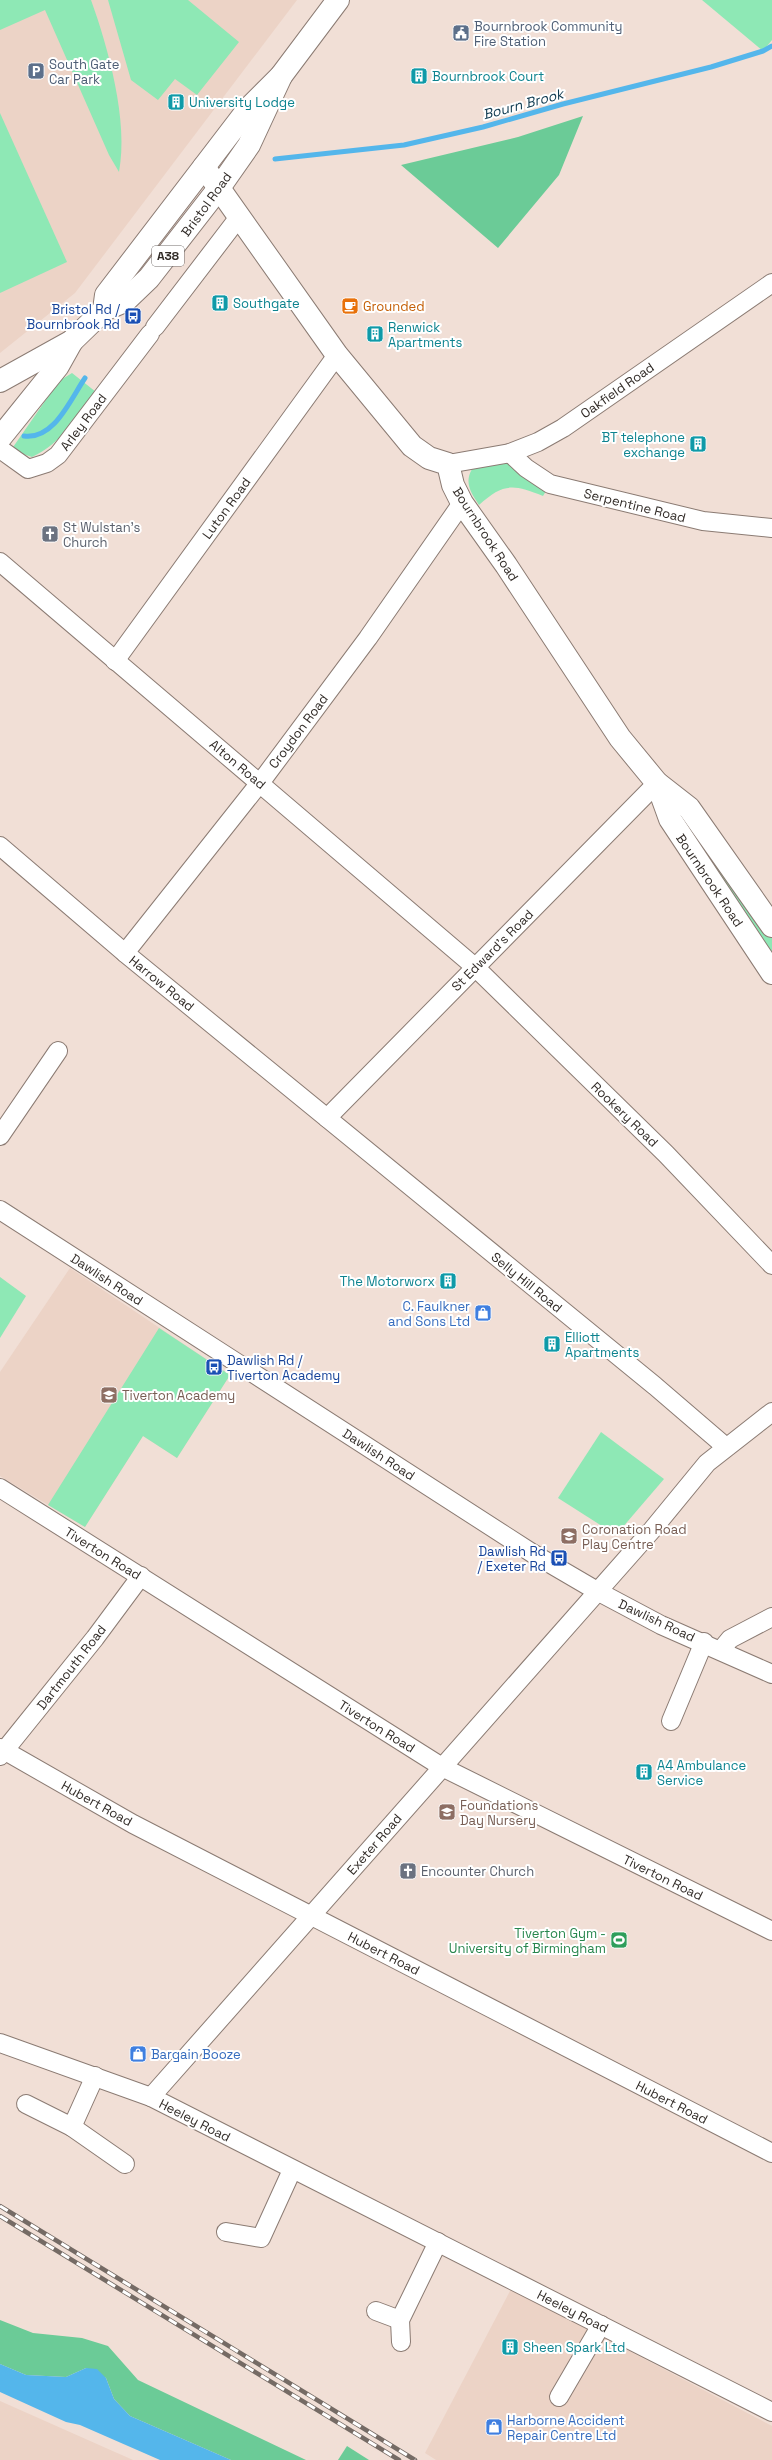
<svg xmlns="http://www.w3.org/2000/svg" width="772" height="2460" viewBox="0 0 772 2460" font-family="'Space Grotesk',sans-serif">
	<style>
		.built { fill: #ecd3c6 }
		.green { fill: #8ee8b5 }
		.forest { fill: #6bcb97 }
		.water { fill: #54b6eb }
		.lines { fill: none; stroke-linecap: round; stroke-linejoin: round }
		.stream { stroke: #54b6eb; stroke-width: 5 }
		.street-casing { stroke: #8b7b73; stroke-width: 20 }
		.secondary-casing { stroke: #8b7b73; stroke-width: 24 }
		.highway-casing { stroke: #8b7b73; stroke-width: 24 }
		.street { stroke: #fff; stroke-width: 18 }
		.secondary { stroke: #fff; stroke-width: 22 }
		.highway { stroke: #fff; stroke-width: 22 }
		.rail-casing { stroke: #756b65; stroke-width: 4.5 }
		.rail { stroke: #fff; stroke-width: 3; stroke-dasharray: 9; stroke-linecap: butt }
		.labels { text-anchor: middle; stroke-width: 4; stroke-linejoin: round; paint-order: stroke }
		.shield { fill: #fff; stroke: #706b68; stroke-width: 1 }
		.shield-label { font-size: 12px; font-weight: bold; fill: #322c28 }
		.service-label { font-size: 13px; fill: #4e5e75; stroke: #fff; text-anchor: start }
		.culture-label { font-size: 13px; fill: #0d838f; stroke: #fff; text-anchor: start }
		.street-label { font-size: 13px; fill: #322c28; stroke: #fff }
		.food-label { font-size: 13px; fill: #c56008; stroke: #fff; text-anchor: start }
		.transit-label { font-size: 13px; fill: #164399; stroke: #fff; text-anchor: end }
		.worship-label { font-size: 13px; fill: #5b616d; stroke: #fff; text-anchor: start }
		.shop-label { font-size: 13px; fill: #366cbe; stroke: #fff; text-anchor: start }
		.education-label { font-size: 13px; fill: #785e54; stroke: #fff; text-anchor: start }
		.leisure-label { font-size: 13px; fill: #27864d; stroke: #fff; text-anchor: end }
		.water-label { font-size: 14px; font-style: italic; fill: #0e394f; stroke: #fff }
	</style>
	<rect width="100%" height="100%" fill="#f1dfd6"/>
	<!-- built -->
	<g class="built">
		<path d="M 0,0 L 297,0 L 75,293 L 0,353 Z"/>
		<path d="M 70,1268 L 230,1375 L 177,1458 L 143,1436 L 85,1527 L 0,1476 L 0,1372 Z"/>
		<path d="M 511,2289 L 772,2426 L 772,2460 L 436,2460 L 425,2453 Z"/>
		<path d="M 0,2401 L 133,2460 L 0,2460 Z"/>
	</g>
	<!-- green -->
	<g class="green">
		<path d="M 0,0 L 91,0 C 108,47 129,122 119,172 L 109,155 L 45,10 L 0,30 Z"/>
		<path d="M 108,0 L 188,0 L 239,42 L 197,95 L 175,79 L 158,100 L 131,80 Z"/>
		<path d="M 702,0 L 772,0 L 772,40 L 763,51 Z"/>
		<path d="M 0,113 L 67,262 L 0,293 Z"/>
		<path d="M 72,373 L 96,392 C 77,417 62,443 32,457 L 11,450 L 59,381 Z"/>
		<path d="M 504,459 L 549,486 L 543,496 C 513,484 503,483 479,505 C 471,493 464,483 472,469 Z"/>
		<path d="M 675,806 L 772,937 L 772,957 L 675,814 Z"/>
		<path d="M 0,1277 L 26,1296 L 0,1338 Z"/>
		<path d="M 159,1328 L 230,1375 L 177,1458 L 143,1436 L 85,1527 L 48,1505 Z"/>
		<path d="M 601,1432 L 664,1479 L 616,1535 L 558,1498 Z"/>
	</g>
	<!-- forest -->
	<g class="forest">
		<path d="M 583,116 L 559,175 L 498,248 L 401,165 L 518,137 Z"/>
		<path d="M 0,2320 L 33,2333 L 82,2338 L 108,2346 L 138,2380 L 306,2460 L 231,2460 L 130,2416 L 114,2399 L 106,2378 L 86,2368 L 66,2377 L 26,2375 L 0,2364 Z"/>
		<path d="M 347,2446 L 369,2460 L 338,2460 Z"/>
	</g>
	<!-- water -->
	<path class="water" d="M 0,2364 L 26,2375 L 66,2377 L 86,2368 L 97,2369 L 106,2378 L 114,2399 L 130,2416 L 231,2460 L 160,2460 L 80,2425 L 66,2422 L 0,2392 Z"/>
	<g class="lines">
		<!-- stream -->
		<g class="stream">
			<path d="M 275,159 L 404,145 L 483,127 L 563,104 L 711,67 L 763,51 L 772,46"/>
			<path d="M 24,436 C 54,440 70,400 85,378"/>
		</g>
		<!-- street casing -->
		<g class="street-casing">
			<g id="street">
				<path d="M 155,327 L 239,217"/>
				<path d="M 0,449 L 28,469 L 47,463 L 58,455 L 150,334"/>
				<path d="M 510,453 L 526,468 L 550,484 L 703,521 L 772,528"/>
				<path d="M 448,464 L 510,453 L 538,442 L 563,428 L 772,283"/>
				<path d="M 0,562 L 475,967 L 666,1154 L 772,1265"/>
				<path d="M 115,661 L 337,355"/>
				<path d="M 0,846 L 125,953 L 655,1386 L 726,1447"/>
				<path d="M 125,953 L 266,775 L 368,638 L 462,503"/>
				<path d="M 327,1118 L 657,783"/>
				<path d="M 0,1136 L 58,1051"/>
				<path d="M 0,1210 L 532,1553 L 597,1591 L 661,1625 L 772,1674"/>
				<path d="M 0,1488 L 442,1767 L 772,1931"/>
				<path d="M 721,1650 L 730,1639 L 772,1617"/>
				<path d="M 671,1721 L 704,1642"/>
				<path d="M 0,1748 L 133,1824 L 772,2153"/>
				<path d="M 0,1756 L 95,1638 L 141,1576"/>
				<path d="M 0,2043 L 151,2097 L 772,2412"/>
				<path d="M 151,2097 L 652,1530 L 707,1463 L 772,1412"/>
				<path d="M 26,2104 L 72,2127 L 95,2076"/>
				<path d="M 72,2127 L 125,2164"/>
				<path d="M 226,2232 L 261,2238 L 292,2170"/>
				<path d="M 376,2311 L 400,2320"/>
				<path d="M 401,2342 L 400,2320 L 438,2242"/>
				<path d="M 559,2397 L 601,2325"/>
			</g>
		</g>
		<!-- secondary casing -->
		<g class="secondary-casing">
			<g id="secondary">
				<path d="M 204,167 L 337,355 L 412,446 L 429,458 L 448,464 L 453,485 L 462,503 L 506,565 L 620,738 L 657,783 L 689,808 L 772,926"/>
				<path d="M 0,438 L 58,366 L 72,341"/>
				<path d="M 657,783 L 670,819 L 772,973"/>
			</g>
		</g>
		<!-- highway casing -->
		<g class="highway-casing">
			<g id="highway">
				<path d="M 104,310 L 106,295 L 249,108 L 281,76 L 338,0"/>
				<path d="M 0,381 L 72,341 L 104,310 L 125,301 L 149,278 L 219,188 L 249,145 L 281,76"/>
			</g>
		</g>
		<!-- street -->
		<use href="#street" class="street"/>
		<!-- secondary -->
		<use href="#secondary" class="secondary"/>
		<!-- highway -->
		<use href="#highway" class="highway"/>
		<!-- rail casing -->
		<g class="rail-casing">
			<g id="rail">
				<path d="M 0,2206 L 415,2460"/>
				<path d="M 0,2216 L 399,2460"/>
			</g>
		</g>
		<!-- rail -->
		<use href="#rail" class="rail"/>
	</g>
	<!-- icons -->
	<defs>
		<g id="civic-square" transform="scale(0.9)"><rect x="-9" y="-9" width="18" height="18" rx="4" fill="#5c6f8a" stroke="#fff"/><path d="M-.6-6.5H3V-4.5H.6V-3L4-1V1h2V6H-6V1h2V-1L-.6-3ZM-1.2 2.5V6h2.4V2.5Z" fill="#fff"/></g>
		<g id="parking-square" transform="scale(0.9)"><rect x="-9" y="-9" width="18" height="18" rx="4" fill="#5c6f8a" stroke="#fff"/><path d="M-3.5-5.5H1a3.5 3.5 0 0 1 0 7H-1V5.5H-3.5ZM-1-3.4V-.6H.8a1.4 1.4 0 0 0 0-2.8Z" fill="#fff"/></g>
		<g id="building-square" transform="scale(0.9)"><rect x="-9" y="-9" width="18" height="18" rx="4" fill="#0f9aa8" stroke="#fff"/><path d="M-4-6H4V6H1V3H-1V6H-4ZM-2.5-4.3h1.7v1.8h-1.7ZM.8-4.3h1.7v1.8H.8ZM-2.5-1h1.7V.8h-1.7ZM.8-1h1.7V.8H.8Z" fill="#fff"/></g>
		<g id="cafe-square" transform="scale(0.9)"><rect x="-9" y="-9" width="18" height="18" rx="4" fill="#e8710a" stroke="#fff"/><path d="M-5.5-4.5H6V0H3Q3 3.5 0 3.5H-2.5Q-5.5 3.5-5.5 0ZM3-3.2v2h1.7v-2ZM-6 4.5H4V6H-6Z" fill="#fff"/></g>
		<g id="bus-square" transform="scale(0.9)"><rect x="-9" y="-9" width="18" height="18" rx="4" fill="#1a4fb4" stroke="#fff"/><path d="M-5-6H5V4H4V6H2V4H-2V6H-4V4H-5ZM-3.5-4V0h7V-4ZM-3.5 1.2v1.5H-2V1.2ZM2 1.2v1.5H3.5V1.2Z" fill="#fff"/></g>
		<g id="church-square" transform="scale(0.9)"><rect x="-9" y="-9" width="18" height="18" rx="4" fill="#6b7280" stroke="#fff"/><path d="M-1.2-6h2.4v3.5h3.3v2.4h-3.3V6h-2.4V-.1h-3.3v-2.4h3.3Z" fill="#fff"/></g>
		<g id="shop-square" transform="scale(0.9)"><rect x="-9" y="-9" width="18" height="18" rx="4" fill="#3f7fe0" stroke="#fff"/><path d="M-5-2.5h2.3a2.7 3.5 0 0 1 5.4 0H5L5.5 6h-11ZM-1.5-2.5h3a1.5 2.3 0 0 0-3 0Z" fill="#fff"/></g>
		<g id="school-square" transform="scale(0.9)"><rect x="-9" y="-9" width="18" height="18" rx="4" fill="#8d6e63" stroke="#fff"/><path d="M0-5L7-2L0 1L-7-2ZM-4 1L0 2.5L4 1V4Q0 6-4 4Z" fill="#fff"/></g>
		<g id="stadium-square" transform="scale(0.9)"><rect x="-9" y="-9" width="18" height="18" rx="4" fill="#2e9e5b" stroke="#fff"/><path d="M0-5a6.5 5 0 1 0 0 10a6.5 5 0 1 0 0-10ZM-3.5-1.8h7v3.6h-7Z" fill="#fff"/></g>
	</defs>
	<g fill-rule="evenodd">
		<use href="#civic-square" x="461" y="33"/>
		<use href="#parking-square" x="36" y="71"/>
		<use href="#building-square" x="419" y="76"/>
		<use href="#building-square" x="176" y="102"/>
		<use href="#building-square" x="220" y="303"/>
		<use href="#cafe-square" x="350" y="306"/>
		<use href="#bus-square" x="133" y="316"/>
		<use href="#building-square" x="375" y="334"/>
		<use href="#building-square" x="698" y="444"/>
		<use href="#church-square" x="50" y="534"/>
		<use href="#building-square" x="448" y="1281"/>
		<use href="#shop-square" x="483" y="1313"/>
		<use href="#building-square" x="552" y="1344"/>
		<use href="#bus-square" x="214" y="1367"/>
		<use href="#school-square" x="109" y="1395"/>
		<use href="#school-square" x="569" y="1536"/>
		<use href="#bus-square" x="559" y="1558"/>
		<use href="#building-square" x="644" y="1772"/>
		<use href="#school-square" x="447" y="1812"/>
		<use href="#church-square" x="408" y="1871"/>
		<use href="#stadium-square" x="619" y="1940"/>
		<use href="#shop-square" x="138" y="2054"/>
		<use href="#building-square" x="510" y="2347"/>
		<use href="#shop-square" x="494" y="2427"/>
	</g>
	<g class="labels">
		<!-- shield labels -->
		<rect class="shield" x="152" y="246" width="32" height="20" rx="3"/>
		<g class="shield-label">
			<text x="168" y="260">A38</text>
		</g>
		<!-- service labels -->
		<g class="service-label">
			<text x="474" y="31">Bournbrook Community<tspan x="474" dy="15">Fire Station</tspan></text>
			<text x="49" y="69">South Gate<tspan x="49" dy="15">Car Park</tspan></text>
		</g>
		<!-- culture labels -->
		<g class="culture-label">
			<text x="432" y="81">Bournbrook Court</text>
			<text x="189" y="107">University Lodge</text>
			<text x="233" y="308">Southgate</text>
			<text x="388" y="332">Renwick<tspan x="388" dy="15">Apartments</tspan></text>
			<text x="685" y="442" text-anchor="end">BT telephone<tspan x="685" dy="15">exchange</tspan></text>
			<text x="435" y="1286" text-anchor="end">The Motorworx</text>
			<text x="565" y="1342">Elliott<tspan x="565" dy="15">Apartments</tspan></text>
			<text x="657" y="1770">A4 Ambulance<tspan x="657" dy="15">Service</tspan></text>
			<text x="523" y="2352">Sheen Spark Ltd</text>
		</g>
		<!-- street labels -->
		<g class="street-label">
			<text transform="translate(206 204) rotate(-54)" y="5">Bristol Road</text>
			<text transform="translate(617 390) rotate(-35)" y="5">Oakfield Road</text>
			<text transform="translate(83 422) rotate(-53)" y="5">Arley Road</text>
			<text transform="translate(635 505) rotate(14)" y="5">Serpentine Road</text>
			<text transform="translate(226 508) rotate(-54)" y="5">Luton Road</text>
			<text transform="translate(486 534) rotate(57)" y="5">Bournbrook Road</text>
			<text transform="translate(298 731) rotate(-53)" y="5">Croydon Road</text>
			<text transform="translate(238 764) rotate(40)" y="5">Alton Road</text>
			<text transform="translate(710 880) rotate(56)" y="5">Bournbrook Road</text>
			<text transform="translate(492 950) rotate(-45)" y="5">St Edward's Road</text>
			<text transform="translate(162 983) rotate(39)" y="5">Harrow Road</text>
			<text transform="translate(625 1114) rotate(44)" y="5">Rookery Road</text>
			<text transform="translate(107 1279) rotate(33)" y="5">Dawlish Road</text>
			<text transform="translate(527 1282) rotate(39)" y="5">Selly Hill Road</text>
			<text transform="translate(379 1454) rotate(33)" y="5">Dawlish Road</text>
			<text transform="translate(103 1553) rotate(32)" y="5">Tiverton Road</text>
			<text transform="translate(657 1620) rotate(25)" y="5">Dawlish Road</text>
			<text transform="translate(71 1667) rotate(-52)" y="5">Dartmouth Road</text>
			<text transform="translate(377 1726) rotate(32)" y="5">Tiverton Road</text>
			<text transform="translate(97 1803) rotate(29)" y="5">Hubert Road</text>
			<text transform="translate(374 1844) rotate(-49)" y="5">Exeter Road</text>
			<text transform="translate(663 1877) rotate(26)" y="5">Tiverton Road</text>
			<text transform="translate(384 1953) rotate(27)" y="5">Hubert Road</text>
			<text transform="translate(672 2102) rotate(27)" y="5">Hubert Road</text>
			<text transform="translate(195 2120) rotate(27)" y="5">Heeley Road</text>
			<text transform="translate(573 2311) rotate(27)" y="5">Heeley Road</text>
		</g>
		<!-- food labels -->
		<g class="food-label">
			<text x="363" y="311">Grounded</text>
		</g>
		<!-- transit labels -->
		<g class="transit-label">
			<text x="120" y="314">Bristol Rd /<tspan x="120" dy="15">Bournbrook Rd</tspan></text>
			<text x="227" y="1365" text-anchor="start">Dawlish Rd /<tspan x="227" dy="15">Tiverton Academy</tspan></text>
			<text x="546" y="1556">Dawlish Rd<tspan x="546" dy="15">/ Exeter Rd</tspan></text>
		</g>
		<!-- worship labels -->
		<g class="worship-label">
			<text x="63" y="532">St Wulstan's<tspan x="63" dy="15">Church</tspan></text>
			<text x="421" y="1876">Encounter Church</text>
		</g>
		<!-- shop labels -->
		<g class="shop-label">
			<text x="470" y="1311" text-anchor="end">C. Faulkner<tspan x="470" dy="15">and Sons Ltd</tspan></text>
			<text x="151" y="2059">Bargain Booze</text>
			<text x="507" y="2425">Harborne Accident<tspan x="507" dy="15">Repair Centre Ltd</tspan></text>
		</g>
		<!-- education labels -->
		<g class="education-label">
			<text x="122" y="1400">Tiverton Academy</text>
			<text x="582" y="1534">Coronation Road<tspan x="582" dy="15">Play Centre</tspan></text>
			<text x="460" y="1810">Foundations<tspan x="460" dy="15">Day Nursery</tspan></text>
		</g>
		<!-- leisure labels -->
		<g class="leisure-label">
			<text x="606" y="1938">Tiverton Gym -<tspan x="606" dy="15">University of Birmingham</tspan></text>
		</g>
		<!-- water labels -->
		<g class="water-label">
			<text transform="translate(523 104) rotate(-15)" y="5">Bourn Brook</text>
		</g>
	</g>
</svg>
